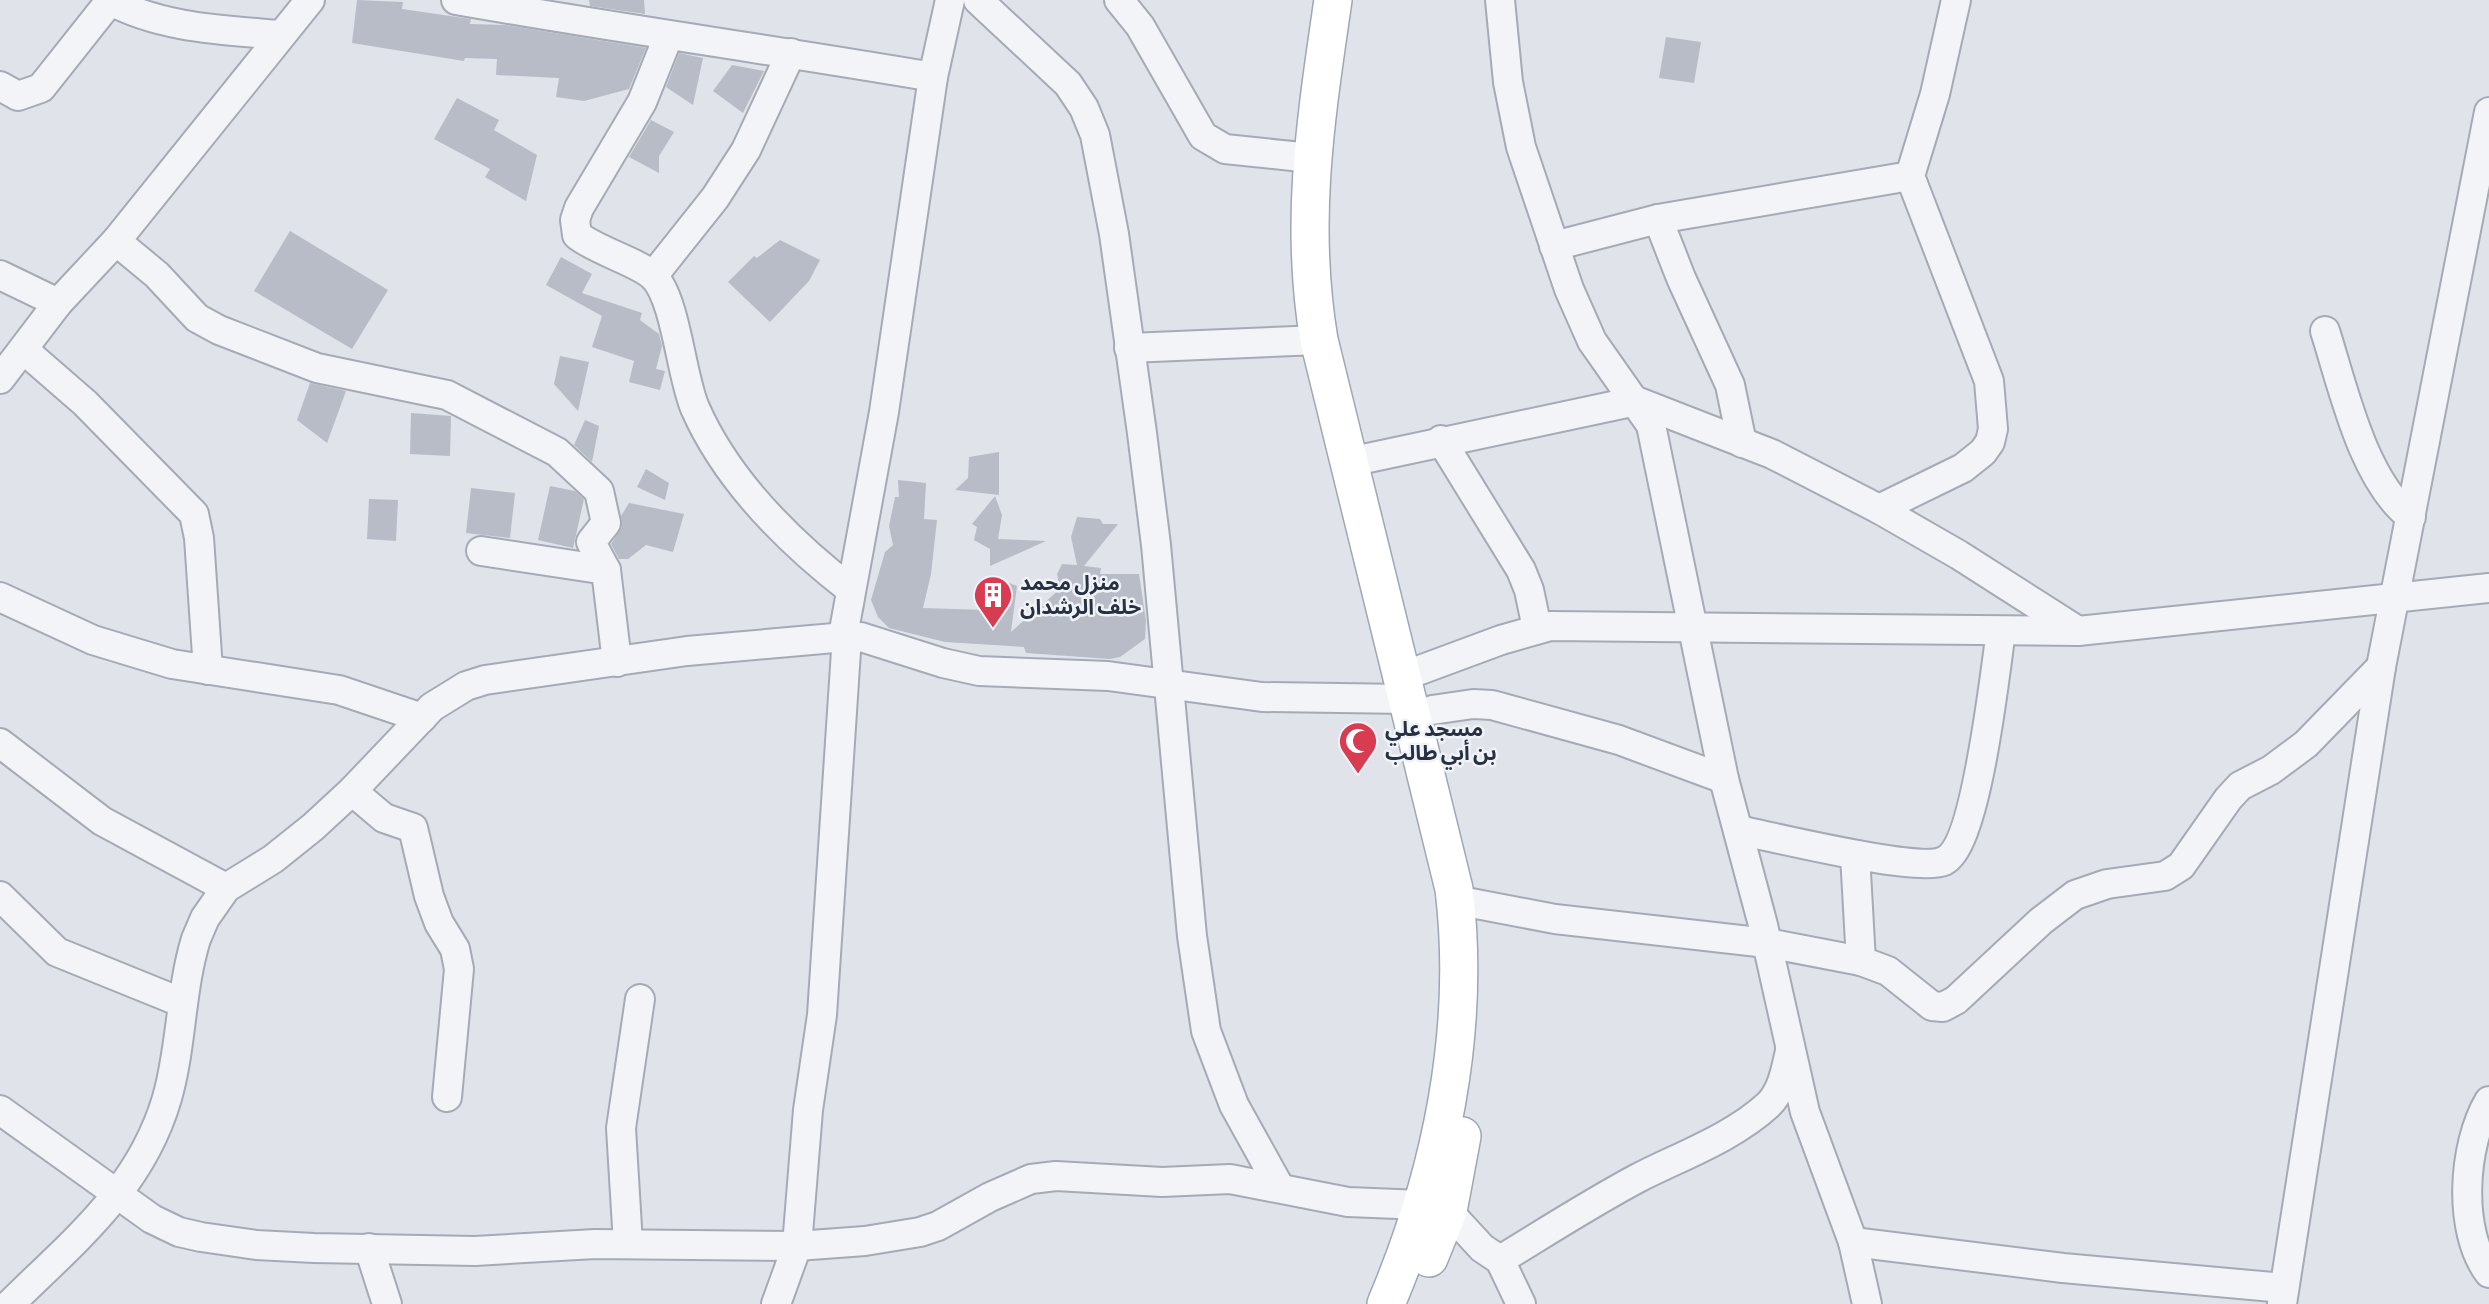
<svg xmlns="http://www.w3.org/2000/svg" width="2489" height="1304" viewBox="0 0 2489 1304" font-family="'Sofia Sans Condensed','Noto Sans Arabic',sans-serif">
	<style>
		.building { fill: #b7bcc7 }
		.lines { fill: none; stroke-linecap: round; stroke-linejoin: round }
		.minor-casing { stroke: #a5aab4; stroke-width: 32 }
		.major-casing { stroke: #9ea7b6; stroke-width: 40 }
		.minor { stroke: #f3f4f8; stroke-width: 28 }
		.major { stroke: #fff; stroke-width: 37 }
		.labels { text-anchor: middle; stroke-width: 5; stroke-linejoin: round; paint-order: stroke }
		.poi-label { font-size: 21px; font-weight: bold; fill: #273142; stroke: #eff2f7; text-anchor: start }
	</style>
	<rect width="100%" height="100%" fill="#e0e3ea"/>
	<!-- building -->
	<g class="building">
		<path d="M 357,0 L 403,2 L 402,9 L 471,19 L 470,24 L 505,25 L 646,48 L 629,89 L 584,101 L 556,97 L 559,78 L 496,75 L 497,59 L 465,58 L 464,61 L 352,43 Z"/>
		<path d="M 589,0 L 644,0 L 645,14 L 590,6 Z"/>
		<path d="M 1666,37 L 1701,42 L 1694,83 L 1659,78 Z"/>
		<path d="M 679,53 L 703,58 L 693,105 L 666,87 Z"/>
		<path d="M 732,65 L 764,71 L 743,113 L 713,91 Z"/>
		<path d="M 457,98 L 499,120 L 494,130 L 537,155 L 526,201 L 485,177 L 490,169 L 434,139 Z"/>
		<path d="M 651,120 L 674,132 L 659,156 L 659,173 L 629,157 Z"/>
		<path d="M 290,231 L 388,290 L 352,349 L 254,291 Z"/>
		<path d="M 780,240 L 820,260 L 809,281 L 770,322 L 728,282 L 754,256 L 757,258 Z"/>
		<path d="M 561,257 L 592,274 L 582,293 L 642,313 L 640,320 L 659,334 L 662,346 L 656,369 L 665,371 L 660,390 L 629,382 L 634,361 L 592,347 L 602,316 L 546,285 Z"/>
		<path d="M 560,356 L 589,362 L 578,411 L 554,384 Z"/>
		<path d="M 310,383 L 346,391 L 327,443 L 297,420 Z"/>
		<path d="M 411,413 L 451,416 L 450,456 L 410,454 Z"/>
		<path d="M 585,420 L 599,426 L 592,462 L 574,445 Z"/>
		<path d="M 999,452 L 999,495 L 955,490 L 968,478 L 969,457 Z"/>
		<path d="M 646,469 L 669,483 L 665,500 L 637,487 Z"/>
		<path d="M 898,480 L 926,483 L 924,519 L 937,520 L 931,574 L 923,608 L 984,610 L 990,593 L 990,576 L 1017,586 L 1011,632 L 1060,589 L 1057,574 L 1062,564 L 1077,565 L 1071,537 L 1077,517 L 1100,519 L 1103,524 L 1118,524 L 1084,566 L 1101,568 L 1100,574 L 1139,574 L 1146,621 L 1145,639 L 1120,657 L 1110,659 L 1026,653 L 1024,647 L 945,642 L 889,628 L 878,617 L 871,600 L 885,552 L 893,545 L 889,526 L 895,497 L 899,497 Z"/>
		<path d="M 550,486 L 575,491 L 584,499 L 573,548 L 538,540 Z"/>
		<path d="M 471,488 L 515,493 L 510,538 L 466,533 Z"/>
		<path d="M 995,496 L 1002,515 L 998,539 L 1046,541 L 990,566 L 990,549 L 974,540 L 977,527 L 972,524 Z"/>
		<path d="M 369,499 L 398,500 L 396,541 L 367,539 Z"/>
		<path d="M 629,503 L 684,514 L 673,552 L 646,545 L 628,559 L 619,559 L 611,544 L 622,527 L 621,516 Z"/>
	</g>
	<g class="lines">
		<!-- minor casing -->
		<g class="minor-casing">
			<g id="minor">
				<path d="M 109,0 C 160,28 223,30 280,35"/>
				<path d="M 456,0 C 615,28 774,50 933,77"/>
				<path d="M 978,0 L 1068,84 L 1084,108 L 1095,135 L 1114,234 L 1142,433 L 1156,545 L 1192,936 L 1206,1031 L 1234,1105 L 1280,1188"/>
				<path d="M 1119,0 L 1140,26 L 1203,136 L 1225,149 L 1311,158"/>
				<path d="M 1500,0 L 1508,82 L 1521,147 L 1569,289 L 1592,341 L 1651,425 L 1724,779 L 1763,925 L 1805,1112 L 1853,1242 L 1867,1304"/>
				<path d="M 668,37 L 642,102 L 579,208 L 575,220 L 577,235 C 597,251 638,262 653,276 C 676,298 681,376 695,408 C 727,481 789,542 851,590"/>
				<path d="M 0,86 L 18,96 L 41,88 L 110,1"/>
				<path d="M 1658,219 L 1681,278 L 1730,385 L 1742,443"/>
				<path d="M 116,241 L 157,275 L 197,318 L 219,330 L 317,368 L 447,395 L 557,452 L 599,491 L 606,523 L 591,542 L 606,570 L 617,662"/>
				<path d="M 1554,246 L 1658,219 L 1910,176 L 1935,94 L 1956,0"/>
				<path d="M 0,275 L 58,303"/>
				<path d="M 653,276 L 715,198 L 746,150 L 791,53"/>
				<path d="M 2325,331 C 2343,387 2363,481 2411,517"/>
				<path d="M 1129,348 L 1319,340"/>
				<path d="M 24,350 L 85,403 L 194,514 L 199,538 L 208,670"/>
				<path d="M 0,379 L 58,303 L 116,241 L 310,0"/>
				<path d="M 1441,440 L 1521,570 L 1529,590 L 1537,628"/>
				<path d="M 1368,458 L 1636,401 L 1772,454 L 1879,509 L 1959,555 L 2078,631 L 2489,588"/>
				<path d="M 1879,509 L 1963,468 L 1983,452 L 1990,442 L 1993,429 L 1989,381 L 1910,176"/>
				<path d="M 481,551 L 606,570"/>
				<path d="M 0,597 L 93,640 L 172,664 L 339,690 L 422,718"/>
				<path d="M 845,625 L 884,412 L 933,77 L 950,0"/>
				<path d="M 861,637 L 943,663 L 979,671 L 1108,676 L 1262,697 L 1408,699"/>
				<path d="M 1420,670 L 1501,640 L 1550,626 L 2078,631"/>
				<path d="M 1432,710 L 1473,704 L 1492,705 L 1619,740 L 1724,779"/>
				<path d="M 0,743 L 102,821 L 226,888"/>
				<path d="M 352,791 L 384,818 L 413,828 L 429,896 L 439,923 L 455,949 L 459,969 L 447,1097"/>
				<path d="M 1738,830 C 1773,837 1918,873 1944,861 C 1977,845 1995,671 2001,631"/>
				<path d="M 1855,855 L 1861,961"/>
				<path d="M 0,896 L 57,952 L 183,1003"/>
				<path d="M 1471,903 L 1555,919 L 1767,943 L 1861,961 L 1888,971 L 1932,1006 L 1943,1007 L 1956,1000 L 2041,921 L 2075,895 L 2107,884 L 2165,876 L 2181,866 L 2228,799 L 2240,786 L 2271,770 L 2306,744 L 2381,667"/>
				<path d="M 2489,1101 C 2463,1145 2457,1230 2489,1273"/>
				<path d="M 0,1110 L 152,1219 L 179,1232 L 201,1237 L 256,1245 L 314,1248 L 475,1251 L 595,1244 L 797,1246 L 865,1241 L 920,1232 L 938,1226 L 990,1197 L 1031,1179 L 1056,1176 L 1162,1182 L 1230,1179 L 1348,1202 L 1422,1205 L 1448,1211 L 1482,1248 L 1500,1260 L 1521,1304"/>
				<path d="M 1853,1242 L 2063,1268 L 2284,1288"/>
				<path d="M 628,1244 L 621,1128 L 640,999"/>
				<path d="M 369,1248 L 387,1304"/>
				<path d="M 1500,1260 C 1546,1232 1591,1203 1638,1178 C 1681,1156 1732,1138 1768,1105 C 1782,1092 1786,1069 1790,1051"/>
				<path d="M 10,1304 C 74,1241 141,1188 167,1098 C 182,1046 180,991 196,939 L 205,918 L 226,888 L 273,859 L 313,827 L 352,791 L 432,707 L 466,686 L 485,680 L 687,651 L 834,638"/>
				<path d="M 776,1304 L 797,1246 L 808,1110 L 822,1015 L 846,651"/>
				<path d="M 2282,1304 L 2381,667 L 2489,112"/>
			</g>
		</g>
		<!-- major casing -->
		<g class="major-casing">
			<g id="major">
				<path d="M 1333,0 C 1316,117 1299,222 1319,340 L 1454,889 C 1471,1030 1441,1174 1386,1304"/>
				<path d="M 1429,1258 L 1448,1211 L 1462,1136"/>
			</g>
		</g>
		<!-- minor -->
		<use href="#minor" class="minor"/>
		<!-- major -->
		<use href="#major" class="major"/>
	</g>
	<!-- icons -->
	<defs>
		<g id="building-pin" transform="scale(2.0125)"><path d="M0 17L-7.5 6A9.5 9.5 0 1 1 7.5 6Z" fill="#d73c51" stroke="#eff2f7"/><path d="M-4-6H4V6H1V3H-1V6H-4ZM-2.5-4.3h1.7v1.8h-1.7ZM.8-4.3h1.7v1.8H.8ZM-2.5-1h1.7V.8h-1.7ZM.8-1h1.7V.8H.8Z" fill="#fff"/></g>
		<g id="mosque-pin" transform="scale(2.0125)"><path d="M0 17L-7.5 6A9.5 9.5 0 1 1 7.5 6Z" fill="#d73c51" stroke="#eff2f7"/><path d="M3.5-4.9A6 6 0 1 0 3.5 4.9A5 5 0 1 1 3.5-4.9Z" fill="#fff"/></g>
	</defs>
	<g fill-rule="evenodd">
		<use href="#building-pin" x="993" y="595"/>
		<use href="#mosque-pin" x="1358" y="741"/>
	</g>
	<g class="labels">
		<!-- poi labels -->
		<g class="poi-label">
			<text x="1020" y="590">منزل محمد<tspan x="1020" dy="24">خلف الرشدان</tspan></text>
			<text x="1385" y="736">مسجد علي<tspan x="1385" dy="24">بن أبي طالب</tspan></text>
		</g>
	</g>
</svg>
